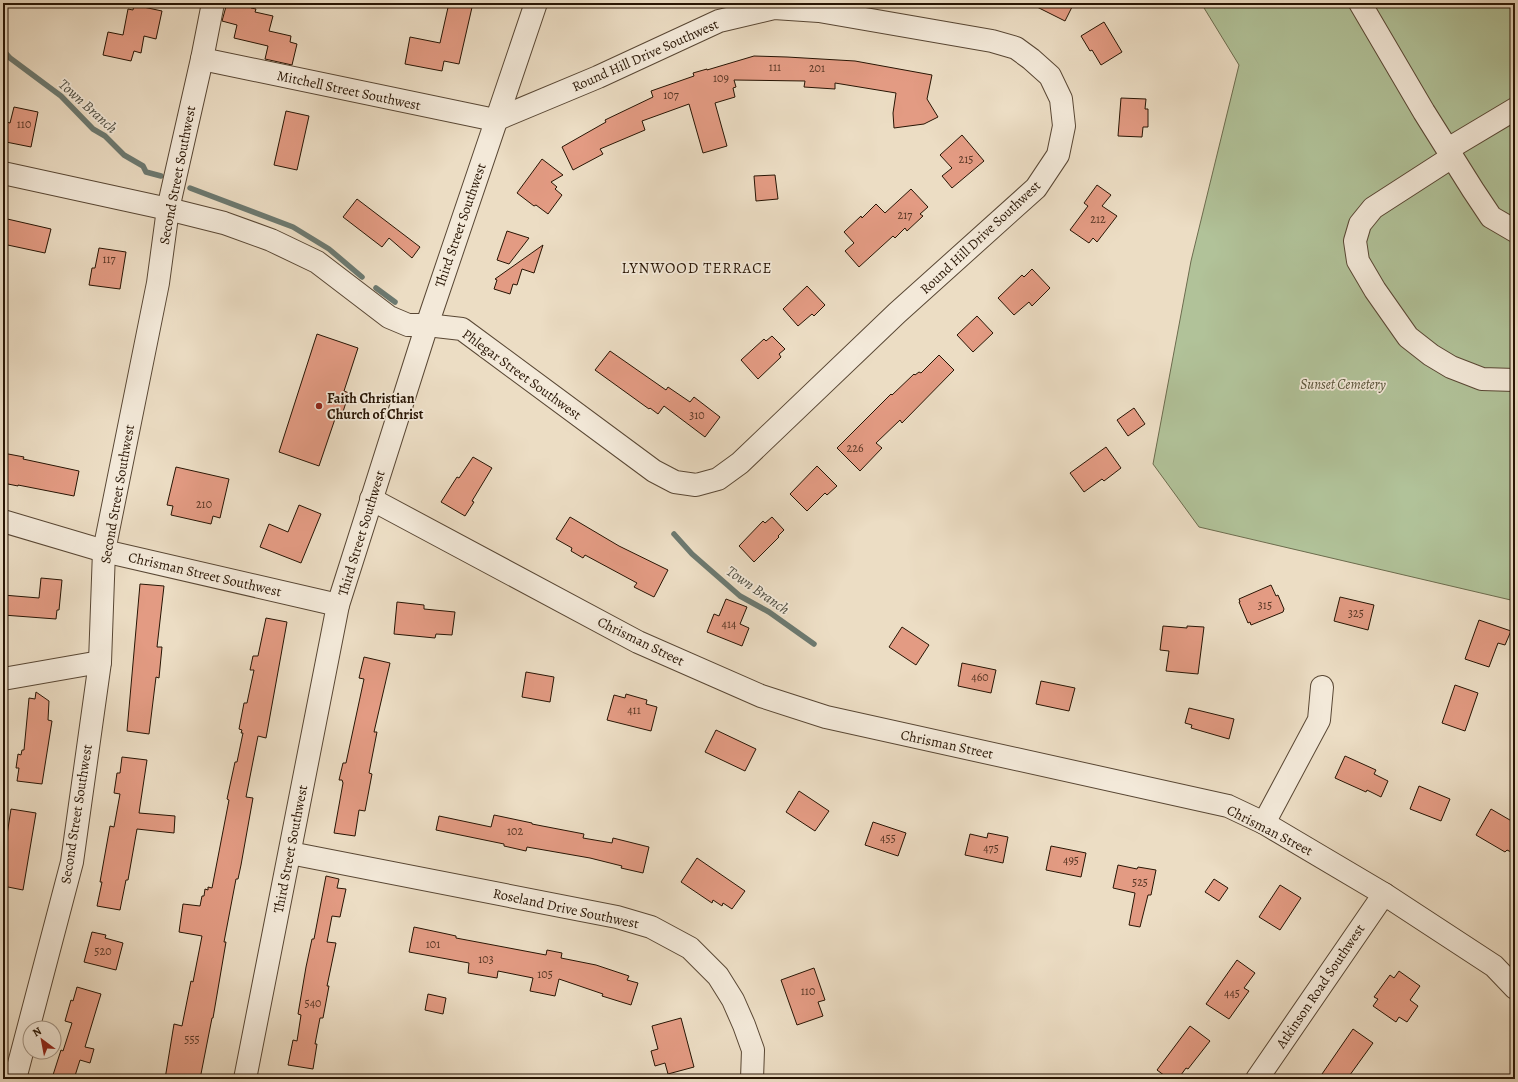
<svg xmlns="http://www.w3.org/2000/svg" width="1518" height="1082" viewBox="0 0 1518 1082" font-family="Alegreya,serif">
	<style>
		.green { fill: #b1c299; stroke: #6c6c4e }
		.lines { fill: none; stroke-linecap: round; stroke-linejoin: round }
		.stream { stroke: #6c7970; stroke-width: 5.5 }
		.building { fill: #e39b83; stroke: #281504 }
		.minor-casing { stroke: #594734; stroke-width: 24 }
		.minor { stroke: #f3e9d9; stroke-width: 22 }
		.poi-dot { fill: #8f2418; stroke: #f3e9d9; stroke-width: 1.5 }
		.labels { text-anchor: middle; stroke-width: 3.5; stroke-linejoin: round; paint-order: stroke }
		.number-label { font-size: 12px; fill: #573624 }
		.street-label { font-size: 14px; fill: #281504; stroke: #f3e9d9 }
		.park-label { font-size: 14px; font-style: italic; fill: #585238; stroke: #f3e9d9 }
		.poi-label { font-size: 14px; font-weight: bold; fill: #281504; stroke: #f3e9d9; text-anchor: start }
		.water-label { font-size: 15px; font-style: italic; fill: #504f43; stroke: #f3e9d9 }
		.neighbourhood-label { font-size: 15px; letter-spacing: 1px; fill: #281504; stroke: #f3e9d9 }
	</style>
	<rect width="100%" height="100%" fill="#ecddc4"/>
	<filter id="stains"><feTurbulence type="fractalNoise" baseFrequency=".005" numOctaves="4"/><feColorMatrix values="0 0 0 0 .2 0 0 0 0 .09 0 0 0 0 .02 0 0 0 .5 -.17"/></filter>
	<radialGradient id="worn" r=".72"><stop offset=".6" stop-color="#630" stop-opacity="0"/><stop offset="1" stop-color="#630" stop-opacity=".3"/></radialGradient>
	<!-- green -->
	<path class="green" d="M 1201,3 L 1515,3 L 1515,601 L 1199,527 L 1153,464 L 1191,261 L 1239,65 Z"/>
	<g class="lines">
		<!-- stream -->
		<g class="stream">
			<path d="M 3,50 L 10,58 L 61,96 L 93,129 L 105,136 L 124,155 L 143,166 L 146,172 L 161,176"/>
			<path d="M 190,188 L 293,227 L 329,249 L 362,277"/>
			<path d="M 376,288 L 395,302"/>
			<path d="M 674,534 L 692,554 L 740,596 L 769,612 L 814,644"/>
		</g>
	</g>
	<!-- building -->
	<g class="building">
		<path d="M 227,3 L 241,3 L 252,5 L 251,8 L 256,9 L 255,12 L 273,16 L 269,31 L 291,36 L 290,42 L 297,44 L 292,65 L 265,59 L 268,46 L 234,38 L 237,25 L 222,21 Z"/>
		<path d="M 449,3 L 473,3 L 459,64 L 444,61 L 442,71 L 405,64 L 410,37 L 440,43 Z"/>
		<path d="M 1029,3 L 1074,3 L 1065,21 Z"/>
		<path d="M 134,5 L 162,11 L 156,39 L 144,36 L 141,53 L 134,51 L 131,61 L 103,55 L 108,32 L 123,35 L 128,9 L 133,10 Z"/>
		<path d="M 1104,22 L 1122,52 L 1101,65 L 1092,50 L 1090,51 L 1081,36 Z"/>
		<path d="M 754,56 L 787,57 L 855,61 L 932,75 L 927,99 L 938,117 L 924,124 L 894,128 L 893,113 L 896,93 L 835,83 L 835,89 L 804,87 L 805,81 L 734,80 L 736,87 L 733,88 L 735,97 L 715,103 L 727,146 L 703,153 L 689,104 L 642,121 L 645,130 L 600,149 L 603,154 L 573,170 L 562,147 L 606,122 L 605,120 L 653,97 L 651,91 L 694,76 L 693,73 L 707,69 L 707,70 Z"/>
		<path d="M 1121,98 L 1146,99 L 1145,109 L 1148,109 L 1148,127 L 1143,127 L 1142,137 L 1118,136 Z"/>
		<path d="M 14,107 L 38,112 L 31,147 L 6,142 L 7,136 L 3,135 L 3,121 L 10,123 Z"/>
		<path d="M 286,111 L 309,116 L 297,170 L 274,165 Z"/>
		<path d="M 962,135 L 984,161 L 952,188 L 942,176 L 952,168 L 940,155 Z"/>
		<path d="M 542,159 L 563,175 L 551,182 L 557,187 L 555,189 L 562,195 L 548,214 L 536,205 L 534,206 L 517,193 Z"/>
		<path d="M 775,175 L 778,199 L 756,201 L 754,176 Z"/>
		<path d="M 1097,185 L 1111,195 L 1102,206 L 1117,216 L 1097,242 L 1093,238 L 1089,243 L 1070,230 L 1088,206 L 1084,203 Z"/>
		<path d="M 911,189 L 928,207 L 920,214 L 923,216 L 907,231 L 905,228 L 895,238 L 893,236 L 859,267 L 845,251 L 854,243 L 844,232 L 861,216 L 862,218 L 876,204 L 885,213 Z"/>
		<path d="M 357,199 L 420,247 L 412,258 L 389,238 L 382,247 L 343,217 Z"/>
		<path d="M 3,218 L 51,229 L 45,253 L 3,244 Z"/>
		<path d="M 507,231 L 529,238 L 509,264 L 497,260 Z"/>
		<path d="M 543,245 L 534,273 L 522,269 L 517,285 L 513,284 L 510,294 L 494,289 L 497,280 L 495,279 Z"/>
		<path d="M 99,248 L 126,252 L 120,289 L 89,285 L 92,268 L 95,268 Z"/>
		<path d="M 1032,269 L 1050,288 L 1032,306 L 1029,302 L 1014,315 L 998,298 L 1022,275 L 1024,277 Z"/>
		<path d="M 807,286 L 825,305 L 814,316 L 812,314 L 798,326 L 783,309 Z"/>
		<path d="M 977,316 L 993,333 L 973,352 L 957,335 Z"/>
		<path d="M 317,334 L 358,348 L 344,391 L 349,393 L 341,418 L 336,416 L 319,466 L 279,452 Z"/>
		<path d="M 772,336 L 785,349 L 779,354 L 781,357 L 758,379 L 741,360 L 764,339 L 766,341 Z"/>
		<path d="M 610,351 L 666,390 L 668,387 L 690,402 L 694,397 L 720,417 L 705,437 L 664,406 L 658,414 L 650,408 L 649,409 L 595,370 Z"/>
		<path d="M 939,355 L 954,370 L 902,423 L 900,420 L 876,443 L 882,448 L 860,471 L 837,448 L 891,394 L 892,395 L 914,374 L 915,375 L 919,372 L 921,373 Z"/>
		<path d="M 1134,408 L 1145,424 L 1128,436 L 1117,420 Z"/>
		<path d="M 1106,447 L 1121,468 L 1104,481 L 1102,479 L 1084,492 L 1070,473 Z"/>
		<path d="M 3,453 L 24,457 L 23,459 L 79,471 L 74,496 L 18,485 L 18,486 L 3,483 Z"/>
		<path d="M 473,457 L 492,468 L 472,501 L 474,502 L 465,516 L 441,502 L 457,477 L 459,478 Z"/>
		<path d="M 817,466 L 837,486 L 827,495 L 825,493 L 807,511 L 790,494 Z"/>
		<path d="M 176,467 L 229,479 L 220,518 L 213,516 L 211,524 L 171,515 L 173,506 L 167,505 Z"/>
		<path d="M 299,505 L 321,514 L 301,563 L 260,547 L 269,524 L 288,532 Z"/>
		<path d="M 570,517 L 619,546 L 668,570 L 654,597 L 634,587 L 637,583 L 585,555 L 583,558 L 571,551 L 572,548 L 556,539 Z"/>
		<path d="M 772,517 L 784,530 L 778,536 L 779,537 L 754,562 L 739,546 L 763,521 L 765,523 Z"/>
		<path d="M 41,578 L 62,580 L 59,610 L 57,610 L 56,619 L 3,615 L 3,595 L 39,598 Z"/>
		<path d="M 140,584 L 164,586 L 157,647 L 162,647 L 159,678 L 156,677 L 149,734 L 127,731 Z"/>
		<path d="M 1271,585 L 1276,596 L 1278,595 L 1284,609 L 1283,612 L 1251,625 L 1250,622 L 1248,623 L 1239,602 L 1240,602 L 1239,599 Z"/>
		<path d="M 1340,597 L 1374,605 L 1368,630 L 1334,621 Z"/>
		<path d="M 726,599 L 747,607 L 740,624 L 749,628 L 742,646 L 707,632 L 714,614 L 719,616 Z"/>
		<path d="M 397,602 L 424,605 L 424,609 L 455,612 L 452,635 L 436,634 L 435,638 L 394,634 Z"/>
		<path d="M 266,618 L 287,622 L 266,738 L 258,736 L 246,797 L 253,798 L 241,865 L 238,879 L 236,879 L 224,942 L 226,942 L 213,1018 L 212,1018 L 200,1079 L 165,1079 L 174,1024 L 182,1026 L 191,981 L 193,982 L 202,936 L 179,932 L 183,904 L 200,906 L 202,896 L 204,896 L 205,889 L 208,890 L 208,887 L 212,888 L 229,800 L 227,799 L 235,762 L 237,762 L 243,733 L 241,733 L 242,730 L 239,729 L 244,703 L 247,703 L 254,670 L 250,670 L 253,656 L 258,656 Z"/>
		<path d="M 1479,620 L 1511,631 L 1505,645 L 1498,643 L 1489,667 L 1465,659 Z"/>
		<path d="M 1163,626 L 1187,628 L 1187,626 L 1204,627 L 1198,674 L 1166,671 L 1169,651 L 1160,650 Z"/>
		<path d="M 902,627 L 929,645 L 916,665 L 889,647 Z"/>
		<path d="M 364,657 L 390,663 L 374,732 L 377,732 L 369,773 L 372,774 L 365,811 L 359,810 L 355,836 L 334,833 L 343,783 L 342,780 L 339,780 L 343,763 L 346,763 L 364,679 L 359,678 Z"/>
		<path d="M 962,663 L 996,670 L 991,693 L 958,686 Z"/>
		<path d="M 526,672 L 554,677 L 550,702 L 522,697 Z"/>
		<path d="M 1041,681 L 1075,688 L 1069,711 L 1036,704 Z"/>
		<path d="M 1455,685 L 1478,693 L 1465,731 L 1442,723 Z"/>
		<path d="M 36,692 L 49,701 L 48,720 L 52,721 L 42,784 L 17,781 L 19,768 L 16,768 L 18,754 L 21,755 L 22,750 L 24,750 L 29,698 L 35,699 Z"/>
		<path d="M 626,694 L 647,700 L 646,704 L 657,707 L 651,731 L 607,720 L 614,695 L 625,698 Z"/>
		<path d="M 1189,708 L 1234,719 L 1229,739 L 1191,728 L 1192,725 L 1185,723 Z"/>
		<path d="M 716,730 L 756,749 L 745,771 L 705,752 Z"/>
		<path d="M 1345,756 L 1376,770 L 1374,774 L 1388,781 L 1381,797 L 1367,790 L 1366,792 L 1335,778 Z"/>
		<path d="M 122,757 L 147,760 L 139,813 L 175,816 L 174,833 L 137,829 L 128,880 L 126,880 L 120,910 L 97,906 L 102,882 L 100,882 L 110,826 L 114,827 L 120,794 L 114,793 L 117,773 L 120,773 Z"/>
		<path d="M 1419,786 L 1450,799 L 1441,821 L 1410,809 Z"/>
		<path d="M 799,791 L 829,811 L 815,831 L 786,812 Z"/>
		<path d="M 11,809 L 36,813 L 23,890 L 3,886 L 3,861 Z"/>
		<path d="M 1491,809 L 1515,823 L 1515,854 L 1507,850 L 1505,852 L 1476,835 Z"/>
		<path d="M 494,815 L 532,823 L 532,824 L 584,834 L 583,838 L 612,843 L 613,838 L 649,847 L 643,873 L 621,868 L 622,866 L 590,858 L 527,847 L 526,851 L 504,846 L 504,844 L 436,830 L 439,816 L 491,827 Z"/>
		<path d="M 873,822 L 906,833 L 898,856 L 865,845 Z"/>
		<path d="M 988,833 L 1008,837 L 1003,863 L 965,855 L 970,834 L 987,838 Z"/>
		<path d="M 1051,846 L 1086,853 L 1081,877 L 1046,870 Z"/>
		<path d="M 697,858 L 745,891 L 732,909 L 723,903 L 722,906 L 713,900 L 712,903 L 681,882 Z"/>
		<path d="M 1118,865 L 1137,869 L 1138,867 L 1156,870 L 1151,895 L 1148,895 L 1140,927 L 1129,925 L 1135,893 L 1113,888 Z"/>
		<path d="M 326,876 L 339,879 L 337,888 L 346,889 L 340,917 L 332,916 L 327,942 L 336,943 L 327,986 L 329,986 L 323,1018 L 320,1018 L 315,1044 L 317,1044 L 313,1069 L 288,1065 L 293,1040 L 297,1041 L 301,1015 L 298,1014 L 306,967 L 312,939 L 314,939 Z"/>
		<path d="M 1214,879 L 1228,888 L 1219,901 L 1205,892 Z"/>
		<path d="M 1280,885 L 1301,898 L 1280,930 L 1259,917 Z"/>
		<path d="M 414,927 L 447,934 L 456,936 L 456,938 L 546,955 L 547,950 L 562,953 L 561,958 L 596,965 L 629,976 L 627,980 L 638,983 L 631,1005 L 602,996 L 603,994 L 559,979 L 555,996 L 530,991 L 533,978 L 498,971 L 497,978 L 468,973 L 469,963 L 409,952 Z"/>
		<path d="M 92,932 L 106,935 L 105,938 L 123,943 L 116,970 L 84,962 Z"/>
		<path d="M 1237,960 L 1255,973 L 1244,988 L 1249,991 L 1229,1019 L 1206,1004 Z"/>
		<path d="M 814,968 L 825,1000 L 818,1002 L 823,1016 L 797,1025 L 781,980 Z"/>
		<path d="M 1399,971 L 1420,986 L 1410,1000 L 1418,1006 L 1407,1022 L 1399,1017 L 1396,1022 L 1373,1006 L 1378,999 L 1374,997 L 1390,975 L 1394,978 Z"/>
		<path d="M 77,987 L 101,994 L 85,1047 L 94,1049 L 90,1063 L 80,1060 L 74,1079 L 66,1079 L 53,1075 L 61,1050 L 63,1051 L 72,1023 L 65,1021 L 71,1000 L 73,1001 Z"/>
		<path d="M 428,994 L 446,998 L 443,1014 L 425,1010 Z"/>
		<path d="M 681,1018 L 694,1067 L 668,1074 L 665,1063 L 655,1066 L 651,1051 L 658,1049 L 652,1026 Z"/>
		<path d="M 1190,1026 L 1210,1041 L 1188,1069 L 1186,1068 L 1178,1079 L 1169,1079 L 1157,1070 Z"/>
		<path d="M 1353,1029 L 1373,1043 L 1347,1079 L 1329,1079 L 1322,1074 Z"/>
	</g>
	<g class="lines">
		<!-- minor casing -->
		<g class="minor-casing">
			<g id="minor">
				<path d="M 1360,3 L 1424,112 L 1473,190 L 1491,217 L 1515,231"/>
				<path d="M 1448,149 L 1515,109"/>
				<path d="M 1452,157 L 1373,208 L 1360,224 L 1355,241 L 1358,261 L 1375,290 L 1408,337 L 1431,355 L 1451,367 L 1482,379 L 1515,380"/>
				<path d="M 3,173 L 168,209 L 224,223 L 271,240 L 317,262 L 389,317 L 408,325 L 427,325 L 462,329 L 654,471 L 675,482 L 696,485 L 718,479 L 740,463 L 897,313 L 1036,188 L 1058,155 L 1064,126 L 1061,99 L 1050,76 L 1031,59 L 1016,48 L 992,41 L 819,11 L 774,8 L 719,21 L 598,77 L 495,120 L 202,59"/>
				<path d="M 371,499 L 638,642 L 761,696 L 826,717 L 1228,806 L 1264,823 L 1384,894 L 1494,966 L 1515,988"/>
				<path d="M 3,521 L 104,551 L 338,605"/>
				<path d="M 3,679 L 100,662"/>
				<path d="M 1264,823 L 1319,720 L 1322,687"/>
				<path d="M 290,853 L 617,917 L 651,927 L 690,948 L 718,976 L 733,1000 L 744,1025 L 753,1050 L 752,1079"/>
				<path d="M 15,1079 L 72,862 L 100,662 L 104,551 L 158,283 L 168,209 L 202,59 L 213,3"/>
				<path d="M 245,1079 L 338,605 L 427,325 L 536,3"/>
				<path d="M 1257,1079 L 1384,894"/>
			</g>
		</g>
		<!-- minor -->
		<use href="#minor" class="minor"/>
	</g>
	<!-- markers -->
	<circle class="poi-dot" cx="319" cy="406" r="4"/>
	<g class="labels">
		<!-- number labels -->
		<g class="number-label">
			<text x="775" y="71">111</text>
			<text x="817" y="72">201</text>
			<text x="721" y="82">109</text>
			<text x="671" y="99">107</text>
			<text x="24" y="128">110</text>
			<text x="966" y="163">215</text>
			<text x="905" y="219">217</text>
			<text x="1098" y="223">212</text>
			<text x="109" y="263">117</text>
			<text x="697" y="419">310</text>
			<text x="855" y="452">226</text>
			<text x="204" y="508">210</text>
			<text x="1265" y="609">315</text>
			<text x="1356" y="617">325</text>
			<text x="729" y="628">414</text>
			<text x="980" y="681">460</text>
			<text x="634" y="714">411</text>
			<text x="515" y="835">102</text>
			<text x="888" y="842">455</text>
			<text x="991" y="852">475</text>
			<text x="1071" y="864">495</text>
			<text x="1140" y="886">525</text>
			<text x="433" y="948">101</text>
			<text x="103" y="955">520</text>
			<text x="486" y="963">103</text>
			<text x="545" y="978">105</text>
			<text x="808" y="995">110</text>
			<text x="1232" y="997">445</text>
			<text x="313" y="1007">540</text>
			<text x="192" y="1043">555</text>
		</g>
		<!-- street labels -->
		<g class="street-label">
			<text transform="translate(645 55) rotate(-24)" y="5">Round Hill Drive Southwest</text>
			<text transform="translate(349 90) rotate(12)" y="5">Mitchell Street Southwest</text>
			<text transform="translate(177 175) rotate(-79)" y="5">Second Street Southwest</text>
			<text transform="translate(460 225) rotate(-71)" y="5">Third Street Southwest</text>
			<text transform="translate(980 237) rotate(-43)" y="5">Round Hill Drive Southwest</text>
			<text transform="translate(522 374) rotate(36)" y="5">Phlegar Street Southwest</text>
			<text transform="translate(117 494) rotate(-80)" y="5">Second Street Southwest</text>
			<text transform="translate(361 533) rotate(-73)" y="5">Third Street Southwest</text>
			<text transform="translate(205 574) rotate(13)" y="5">Chrisman Street Southwest</text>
			<text transform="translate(641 641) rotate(26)" y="5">Chrisman Street</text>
			<text transform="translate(947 744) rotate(12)" y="5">Chrisman Street</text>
			<text transform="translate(76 814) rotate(-81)" y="5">Second Street Southwest</text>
			<text transform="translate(1270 830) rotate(27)" y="5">Chrisman Street</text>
			<text transform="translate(290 849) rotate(-79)" y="5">Third Street Southwest</text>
			<text transform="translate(566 908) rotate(12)" y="5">Roseland Drive Southwest</text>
			<text transform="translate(1320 986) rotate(-56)" y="5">Atkinson Road Southwest</text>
		</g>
		<!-- park labels -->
		<g class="park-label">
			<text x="1343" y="389">Sunset Cemetery</text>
		</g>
		<!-- poi labels -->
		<g class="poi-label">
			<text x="327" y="403">Faith Christian<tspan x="327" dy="16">Church of Christ</tspan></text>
		</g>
		<!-- water labels -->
		<g class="water-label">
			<text transform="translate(88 106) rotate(42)" y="5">Town Branch</text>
			<text transform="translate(758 590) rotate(35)" y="5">Town Branch</text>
		</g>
		<!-- neighbourhood labels -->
		<g class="neighbourhood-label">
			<text x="697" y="273">LYNWOOD TERRACE</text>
		</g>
	</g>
	<!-- margin -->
	<rect width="1518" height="1082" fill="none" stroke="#ecddc4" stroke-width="16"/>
	<rect x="4" y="4" width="1510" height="1074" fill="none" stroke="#281504" stroke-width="2"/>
	<rect x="8" y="8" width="1502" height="1066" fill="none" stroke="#281504"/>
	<!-- north arrow -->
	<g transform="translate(42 1040) rotate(328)"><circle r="19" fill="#f3e9d9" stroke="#a29484"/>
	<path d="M0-3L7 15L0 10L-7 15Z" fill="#8f2418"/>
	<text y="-6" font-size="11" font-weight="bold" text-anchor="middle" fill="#281504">N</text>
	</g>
	<rect width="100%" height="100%" filter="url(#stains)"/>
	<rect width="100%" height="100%" fill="url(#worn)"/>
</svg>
